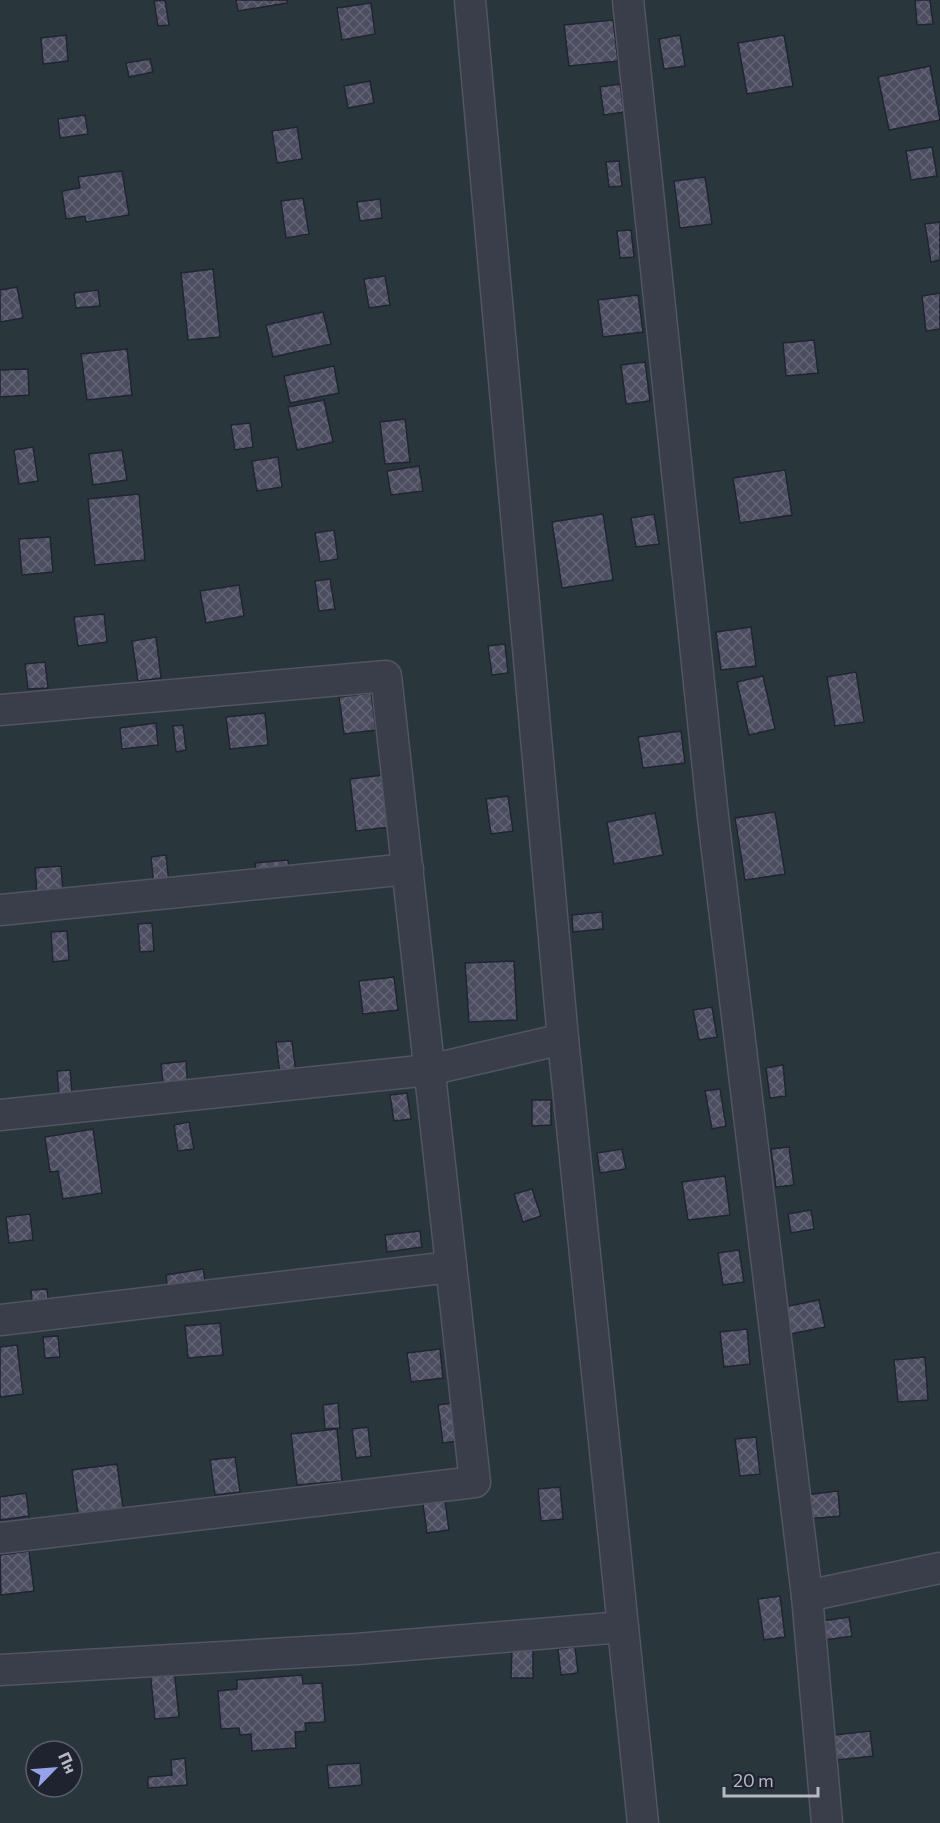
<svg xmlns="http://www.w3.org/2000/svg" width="940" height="1823" viewBox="0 0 940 1823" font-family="Commissioner,sans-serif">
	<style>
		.green { fill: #29373c; fill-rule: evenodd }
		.building { fill: url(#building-cross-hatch); stroke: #212431; stroke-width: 1.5 }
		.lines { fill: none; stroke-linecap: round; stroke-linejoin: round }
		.minor-casing { stroke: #525562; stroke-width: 33 }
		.minor { stroke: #3a3d4a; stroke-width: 30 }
	</style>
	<defs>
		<pattern id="building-cross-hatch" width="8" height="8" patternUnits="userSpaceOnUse" patternTransform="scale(1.5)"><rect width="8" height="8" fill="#4b4e60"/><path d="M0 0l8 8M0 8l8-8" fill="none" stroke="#636575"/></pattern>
	</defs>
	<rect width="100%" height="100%" fill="#272a3a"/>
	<!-- green -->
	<path class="green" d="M 0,0 L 940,0 L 940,1823 L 0,1823 ZM 36,1751 L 72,1751 L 72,1787 L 36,1787 Z"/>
	<!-- building -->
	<g class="building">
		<path d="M 165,0 L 169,25 L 158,26 L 154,1 Z"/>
		<path d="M 236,0 L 287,0 L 287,3 L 238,11 Z"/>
		<path d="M 915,0 L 930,0 L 933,24 L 917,25 Z"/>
		<path d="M 371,3 L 375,34 L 342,40 L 337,8 Z"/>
		<path d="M 613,20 L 618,61 L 569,66 L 564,25 Z"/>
		<path d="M 66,35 L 68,61 L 43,64 L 41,38 Z"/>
		<path d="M 680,35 L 685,66 L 664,69 L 659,39 Z"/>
		<path d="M 784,35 L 793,86 L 747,94 L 738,43 Z"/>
		<path d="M 150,59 L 153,72 L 129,77 L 126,63 Z"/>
		<path d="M 930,66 L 940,120 L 889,130 L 878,77 Z"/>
		<path d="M 370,81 L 374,103 L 348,108 L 344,86 Z"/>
		<path d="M 620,84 L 624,112 L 604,115 L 600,87 Z"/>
		<path d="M 85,115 L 88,134 L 60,138 L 58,119 Z"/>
		<path d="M 297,127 L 302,159 L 277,163 L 272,131 Z"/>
		<path d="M 932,147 L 937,176 L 911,180 L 906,151 Z"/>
		<path d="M 619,161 L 622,186 L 609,187 L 606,162 Z"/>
		<path d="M 122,171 L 129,215 L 86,222 L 85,216 L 66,219 L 62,191 L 80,188 L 78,177 Z"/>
		<path d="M 705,177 L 712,224 L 680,228 L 674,181 Z"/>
		<path d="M 303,198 L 309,234 L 286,238 L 281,201 Z"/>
		<path d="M 380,199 L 382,218 L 360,221 L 357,202 Z"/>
		<path d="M 940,222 L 940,260 L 931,262 L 925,224 Z"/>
		<path d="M 631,230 L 634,257 L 620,258 L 617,231 Z"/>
		<path d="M 213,269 L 220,337 L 188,340 L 181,273 Z"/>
		<path d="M 385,276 L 390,305 L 369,308 L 364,279 Z"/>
		<path d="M 17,287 L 23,318 L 0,322 L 0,290 Z"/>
		<path d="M 98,290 L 100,306 L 76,308 L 74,293 Z"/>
		<path d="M 940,293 L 940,329 L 926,331 L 922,296 Z"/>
		<path d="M 638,295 L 643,332 L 603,337 L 598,300 Z"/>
		<path d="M 323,312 L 331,344 L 273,357 L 266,325 Z"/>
		<path d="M 814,340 L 818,373 L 786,376 L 783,343 Z"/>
		<path d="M 127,349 L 132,395 L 87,400 L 81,354 Z"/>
		<path d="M 645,362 L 650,401 L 626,404 L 621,365 Z"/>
		<path d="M 334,366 L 339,393 L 290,403 L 284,376 Z"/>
		<path d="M 28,369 L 29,395 L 0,397 L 0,370 Z"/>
		<path d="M 324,400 L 333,442 L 297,450 L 288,407 Z"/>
		<path d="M 405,419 L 410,462 L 385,464 L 380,422 Z"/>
		<path d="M 250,423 L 253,447 L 235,450 L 231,425 Z"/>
		<path d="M 33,447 L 38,481 L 19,484 L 14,450 Z"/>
		<path d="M 122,450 L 127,480 L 93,485 L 89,454 Z"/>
		<path d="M 278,457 L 282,487 L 257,491 L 252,461 Z"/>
		<path d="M 419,466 L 423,491 L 391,495 L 387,471 Z"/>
		<path d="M 785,470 L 792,515 L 740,523 L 733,478 Z"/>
		<path d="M 139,494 L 145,560 L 95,565 L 88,499 Z"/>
		<path d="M 603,514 L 613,580 L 562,588 L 552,522 Z"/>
		<path d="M 654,514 L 659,544 L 636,547 L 631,518 Z"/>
		<path d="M 334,530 L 338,559 L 320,562 L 315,533 Z"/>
		<path d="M 50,537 L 53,572 L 22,575 L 19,539 Z"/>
		<path d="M 330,579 L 335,609 L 319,611 L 315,581 Z"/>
		<path d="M 239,585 L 244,616 L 206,623 L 200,591 Z"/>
		<path d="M 104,614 L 107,642 L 78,646 L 74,617 Z"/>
		<path d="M 751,627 L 756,666 L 721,670 L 716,632 Z"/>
		<path d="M 156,637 L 161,678 L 138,681 L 132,641 Z"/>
		<path d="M 505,644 L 508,673 L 492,675 L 488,646 Z"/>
		<path d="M 45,662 L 48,688 L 28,689 L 25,664 Z"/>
		<path d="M 856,672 L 864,722 L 835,726 L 827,677 Z"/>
		<path d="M 763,676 L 775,729 L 749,735 L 737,682 Z"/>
		<path d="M 371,693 L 376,730 L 344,734 L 339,697 Z"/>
		<path d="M 265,713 L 268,745 L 230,749 L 226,717 Z"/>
		<path d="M 156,723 L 158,745 L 122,749 L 120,728 Z"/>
		<path d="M 183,725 L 186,750 L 176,752 L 173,726 Z"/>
		<path d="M 681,731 L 685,763 L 643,768 L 638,737 Z"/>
		<path d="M 384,775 L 390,827 L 356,831 L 350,779 Z"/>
		<path d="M 508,796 L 513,831 L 491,834 L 486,799 Z"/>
		<path d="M 775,812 L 785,874 L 745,880 L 735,818 Z"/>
		<path d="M 655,813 L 663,855 L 614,864 L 607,822 Z"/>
		<path d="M 166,855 L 169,884 L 154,886 L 151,857 Z"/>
		<path d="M 288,860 L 289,874 L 257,878 L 255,863 Z"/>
		<path d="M 61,866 L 63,892 L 37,894 L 35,868 Z"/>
		<path d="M 602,912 L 603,929 L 573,932 L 572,915 Z"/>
		<path d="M 152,923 L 154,951 L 140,952 L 138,924 Z"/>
		<path d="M 67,931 L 69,960 L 53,962 L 51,932 Z"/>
		<path d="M 514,961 L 517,1020 L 469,1022 L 465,963 Z"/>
		<path d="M 394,977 L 398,1010 L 363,1014 L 359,981 Z"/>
		<path d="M 712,1007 L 717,1037 L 699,1040 L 693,1010 Z"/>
		<path d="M 292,1041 L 296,1073 L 280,1074 L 276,1042 Z"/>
		<path d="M 186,1061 L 188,1090 L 164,1093 L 161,1064 Z"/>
		<path d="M 783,1065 L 786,1096 L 770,1098 L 766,1068 Z"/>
		<path d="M 70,1070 L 73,1104 L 60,1105 L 57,1071 Z"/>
		<path d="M 720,1089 L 726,1126 L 712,1129 L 705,1091 Z"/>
		<path d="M 407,1093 L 411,1119 L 394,1121 L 390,1095 Z"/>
		<path d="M 532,1100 L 551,1100 L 551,1125 L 532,1126 Z"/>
		<path d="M 189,1122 L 194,1149 L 178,1151 L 174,1125 Z"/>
		<path d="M 93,1129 L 102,1193 L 63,1199 L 58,1171 L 50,1172 L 45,1137 Z"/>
		<path d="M 789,1147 L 794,1185 L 776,1187 L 771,1149 Z"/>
		<path d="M 622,1149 L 626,1169 L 600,1173 L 597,1153 Z"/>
		<path d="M 725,1176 L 730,1215 L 688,1220 L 682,1182 Z"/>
		<path d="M 532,1189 L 541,1216 L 523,1222 L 514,1194 Z"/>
		<path d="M 811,1210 L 814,1229 L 791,1233 L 788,1214 Z"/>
		<path d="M 30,1214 L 33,1240 L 9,1243 L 6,1217 Z"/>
		<path d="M 420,1231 L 422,1247 L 387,1252 L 385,1235 Z"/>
		<path d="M 739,1250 L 744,1282 L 723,1285 L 718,1253 Z"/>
		<path d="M 203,1269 L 207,1290 L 168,1295 L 166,1275 Z"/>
		<path d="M 47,1289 L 49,1309 L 33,1311 L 31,1290 Z"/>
		<path d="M 819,1300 L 825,1327 L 790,1334 L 784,1307 Z"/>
		<path d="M 220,1323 L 223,1355 L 188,1358 L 185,1326 Z"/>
		<path d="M 747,1329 L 750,1364 L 724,1367 L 720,1332 Z"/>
		<path d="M 58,1336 L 60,1357 L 45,1358 L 43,1337 Z"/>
		<path d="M 17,1345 L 23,1394 L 0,1397 L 0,1347 Z"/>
		<path d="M 440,1349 L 443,1378 L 411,1382 L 407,1353 Z"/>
		<path d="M 925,1357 L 928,1400 L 898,1402 L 894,1360 Z"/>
		<path d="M 338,1403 L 340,1428 L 325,1429 L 323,1405 Z"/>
		<path d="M 453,1403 L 458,1441 L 443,1443 L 438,1405 Z"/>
		<path d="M 368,1427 L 371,1456 L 356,1458 L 352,1429 Z"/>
		<path d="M 337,1429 L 342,1481 L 297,1485 L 291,1434 Z"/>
		<path d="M 756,1437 L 760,1474 L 740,1476 L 735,1439 Z"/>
		<path d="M 235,1457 L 240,1492 L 215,1495 L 210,1460 Z"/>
		<path d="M 117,1464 L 123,1508 L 78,1514 L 72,1470 Z"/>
		<path d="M 560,1487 L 563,1519 L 541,1521 L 538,1489 Z"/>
		<path d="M 838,1491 L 840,1516 L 807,1519 L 805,1495 Z"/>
		<path d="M 26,1493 L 29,1516 L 0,1520 L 0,1497 Z"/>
		<path d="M 445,1501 L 449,1530 L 427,1533 L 423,1504 Z"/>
		<path d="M 29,1551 L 34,1591 L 1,1595 L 0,1555 Z"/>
		<path d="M 780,1596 L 785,1637 L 764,1640 L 758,1599 Z"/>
		<path d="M 849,1617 L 852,1636 L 825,1640 L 822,1621 Z"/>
		<path d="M 575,1647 L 578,1673 L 561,1675 L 558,1649 Z"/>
		<path d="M 512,1648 L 533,1649 L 533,1678 L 511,1678 Z"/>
		<path d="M 174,1669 L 179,1717 L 155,1719 L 150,1671 Z"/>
		<path d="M 302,1675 L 303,1684 L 322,1683 L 325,1722 L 305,1723 L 306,1731 L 295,1732 L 296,1748 L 252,1751 L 251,1734 L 240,1735 L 239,1728 L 221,1729 L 218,1691 L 237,1689 L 237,1680 Z"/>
		<path d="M 870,1731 L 873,1756 L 837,1760 L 834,1735 Z"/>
		<path d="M 185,1758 L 187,1785 L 148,1788 L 148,1777 L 172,1775 L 171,1760 Z"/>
		<path d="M 360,1763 L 362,1785 L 329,1788 L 327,1765 Z"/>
	</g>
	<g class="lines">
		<!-- minor casing -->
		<g class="minor-casing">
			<g id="minor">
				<path d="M 470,0 L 563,1039 L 643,1823"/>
				<path d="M 628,0 L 713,817 L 807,1596 L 827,1823"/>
				<path d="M 0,710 L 386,676 L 475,1482 L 0,1538"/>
				<path d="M 0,910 L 408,869"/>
				<path d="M 0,1115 L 429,1070 L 563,1039"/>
				<path d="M 0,1320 L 451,1267"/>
				<path d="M 807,1596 L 940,1568"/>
				<path d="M 0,1670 L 357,1649 L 623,1627"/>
			</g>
		</g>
		<!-- minor -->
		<use href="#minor" class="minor"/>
	</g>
	<!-- north arrow -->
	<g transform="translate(54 1769) rotate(65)"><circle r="28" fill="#1f222f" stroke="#5b5e6b" stroke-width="1.5"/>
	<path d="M0-4.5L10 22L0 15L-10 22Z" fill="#96a3ea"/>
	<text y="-9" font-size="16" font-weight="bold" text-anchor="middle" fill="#b6b8c6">Пн</text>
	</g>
	<!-- scale -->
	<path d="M724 1787v9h94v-9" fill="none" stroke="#b6b8c6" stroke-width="3"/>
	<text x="733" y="1787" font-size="18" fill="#b6b8c6" stroke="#1f222f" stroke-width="4.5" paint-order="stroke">20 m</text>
</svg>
